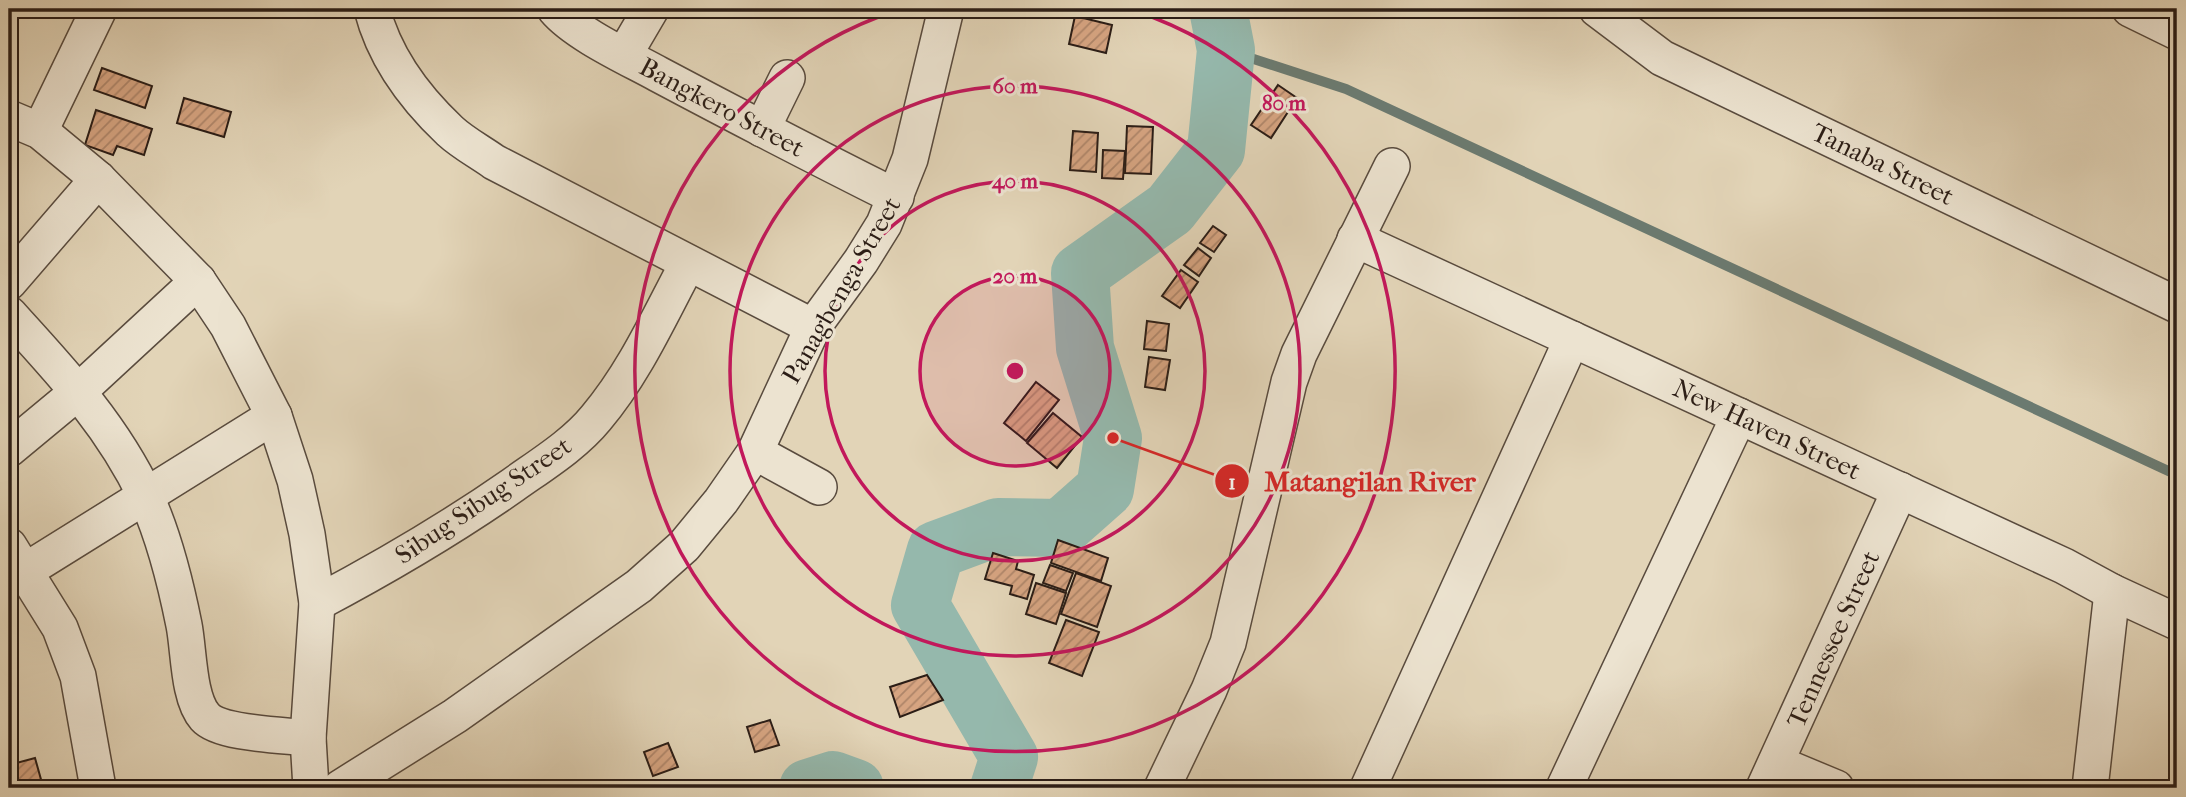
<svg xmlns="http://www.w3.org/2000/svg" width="2186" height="797" viewBox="0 0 2186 797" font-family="'IM FELL French Canon',serif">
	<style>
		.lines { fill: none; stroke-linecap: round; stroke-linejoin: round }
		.stream { stroke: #6b7a70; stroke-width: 10 }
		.river { stroke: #95b8ac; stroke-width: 58 }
		.building { fill: url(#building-hatch); stroke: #2b1d16; stroke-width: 2 }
		.minor-casing { stroke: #594b3e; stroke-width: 38 }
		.minor { stroke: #ece3d0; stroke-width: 35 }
		.ring { fill: none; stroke: #c2185b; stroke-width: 3.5 }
		.labels { text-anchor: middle; stroke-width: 6; stroke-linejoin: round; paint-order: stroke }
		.street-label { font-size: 26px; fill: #2b1d16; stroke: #ece3d0 }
		.centre { fill: #c2185b; stroke: #ece3d0; stroke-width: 3.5 }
		.ring-label { font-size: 21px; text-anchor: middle; font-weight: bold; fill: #c2185b; stroke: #ece3d0; stroke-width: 6; stroke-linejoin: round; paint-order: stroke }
		.leader { fill: none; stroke: #d62828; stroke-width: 2.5 }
		.callout-dot { fill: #d62828; stroke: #ece3d0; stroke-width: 2.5 }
		.mark-label { font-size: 21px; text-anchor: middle; font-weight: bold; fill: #fff }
		.callout-label { font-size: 28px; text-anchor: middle; font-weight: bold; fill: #d62828; stroke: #ece3d0; stroke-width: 6; stroke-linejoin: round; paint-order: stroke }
	</style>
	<defs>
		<pattern id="building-hatch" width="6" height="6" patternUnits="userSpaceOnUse" patternTransform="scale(1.75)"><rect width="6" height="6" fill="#d6a481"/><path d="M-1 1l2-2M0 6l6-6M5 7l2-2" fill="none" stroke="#ae8569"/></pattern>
	</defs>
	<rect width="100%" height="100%" fill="#e2d4b7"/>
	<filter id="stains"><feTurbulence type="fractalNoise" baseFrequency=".00286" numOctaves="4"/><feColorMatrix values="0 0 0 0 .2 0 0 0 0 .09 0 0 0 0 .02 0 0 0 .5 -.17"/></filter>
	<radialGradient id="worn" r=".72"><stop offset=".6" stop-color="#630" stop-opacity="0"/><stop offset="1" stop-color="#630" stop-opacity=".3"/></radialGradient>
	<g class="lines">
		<!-- stream -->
		<path class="stream" d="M 1226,50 L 1346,89 L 2177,475"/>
		<!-- river -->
		<g class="river">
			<path d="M 808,788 L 833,780 L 855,788"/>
			<path d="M 999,788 L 1009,757 L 920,605 L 936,550 L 998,527 L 1061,528 L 1105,489 L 1113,438 L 1085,348 L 1080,273 L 1170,209 L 1216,150 L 1226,50 L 1218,9"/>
		</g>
	</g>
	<!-- building -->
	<g class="building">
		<path d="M 1075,16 L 1112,25 L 1106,53 L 1069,44 Z"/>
		<path d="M 102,68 L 152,86 L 145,108 L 94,90 Z"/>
		<path d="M 1278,85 L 1297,98 L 1271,138 L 1251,125 Z"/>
		<path d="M 184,98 L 231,112 L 224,137 L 177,123 Z"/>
		<path d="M 96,110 L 152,129 L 144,155 L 117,146 L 113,155 L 85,145 Z"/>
		<path d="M 1127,126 L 1153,127 L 1151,174 L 1125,173 Z"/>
		<path d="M 1073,131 L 1098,133 L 1096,172 L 1070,170 Z"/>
		<path d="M 1103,150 L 1125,151 L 1123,179 L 1102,178 Z"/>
		<path d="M 1213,226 L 1226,235 L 1214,252 L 1200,243 Z"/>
		<path d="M 1198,248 L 1211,258 L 1199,276 L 1184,265 Z"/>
		<path d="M 1181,270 L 1198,282 L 1180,308 L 1162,296 Z"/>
		<path d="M 1147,321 L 1169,324 L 1166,351 L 1144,349 Z"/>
		<path d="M 1149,357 L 1170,360 L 1165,390 L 1145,387 Z"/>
		<path d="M 1036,382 L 1059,400 L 1026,441 L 1004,423 Z"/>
		<path d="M 1053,413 L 1082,437 L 1057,468 L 1027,443 Z"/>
		<path d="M 1058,540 L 1108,558 L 1101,581 L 1051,563 Z"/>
		<path d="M 993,553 L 1018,561 L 1016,569 L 1034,575 L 1027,599 L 1010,594 L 1012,586 L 985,579 Z"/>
		<path d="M 1050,565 L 1073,573 L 1066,591 L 1043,583 Z"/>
		<path d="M 1076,573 L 1111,586 L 1097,627 L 1061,614 Z"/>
		<path d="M 1036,583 L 1066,593 L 1056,624 L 1026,614 Z"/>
		<path d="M 1066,620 L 1099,632 L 1082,676 L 1049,663 Z"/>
		<path d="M 927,675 L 943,700 L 900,717 L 890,687 Z"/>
		<path d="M 770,720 L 779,745 L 755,752 L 747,727 Z"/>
		<path d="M 668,743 L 678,767 L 653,776 L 644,752 Z"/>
		<path d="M 35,758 L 42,783 L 30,788 L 9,788 L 9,765 Z"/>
	</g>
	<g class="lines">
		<!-- minor casing -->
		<g class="minor-casing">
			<g id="minor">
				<path d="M 372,9 C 384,56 415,98 450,131 C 463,143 480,152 494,162 L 813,327"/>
				<path d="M 555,9 C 576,34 629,58 658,74 C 737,116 816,157 896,197"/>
				<path d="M 1597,9 L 1662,58 L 2177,305"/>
				<path d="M 2130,9 L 2177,32"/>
				<path d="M 624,55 L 651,9"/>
				<path d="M 9,118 L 40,131 L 98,179 L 198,281 L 228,326 L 274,416 L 295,480 L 307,534 L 317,603 L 308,738 L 311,788"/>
				<path d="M 762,129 L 787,78"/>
				<path d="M 40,131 L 99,9"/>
				<path d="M 1355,239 L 2064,566 L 2112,592 L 2177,622"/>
				<path d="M 9,282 L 98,179"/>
				<path d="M 9,314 C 61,371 112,425 146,497 C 163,534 176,585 184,625 C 189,650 188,698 205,717 C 220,734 284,735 308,738"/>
				<path d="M 9,449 L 79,391 L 198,281"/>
				<path d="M 755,452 L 819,487"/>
				<path d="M 9,546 L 60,628 L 78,676 L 98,788"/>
				<path d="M 9,581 L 274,416"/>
				<path d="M 317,603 C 385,567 450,529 513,485 C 541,465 574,445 596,418 C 635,372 660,315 688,263"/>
				<path d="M 1776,763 L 1836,788"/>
				<path d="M 340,788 L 455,716 L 639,586 L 684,546 L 721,501 L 755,452 L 813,327 L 861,261 L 884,224 L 910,159 L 946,9"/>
				<path d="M 1162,788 L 1209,690 L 1228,643 L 1289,382 L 1299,354 L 1392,166"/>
				<path d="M 1368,788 L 1572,339"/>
				<path d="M 1564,788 L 1739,416"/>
				<path d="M 1764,788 L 1900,490"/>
				<path d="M 2090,788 L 2112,592"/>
			</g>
		</g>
		<!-- minor -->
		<use href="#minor" class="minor"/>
	</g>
	<!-- distance rings -->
	<circle cx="1015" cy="371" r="95" fill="#c2185b" fill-opacity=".12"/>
	<g class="ring">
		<circle cx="1015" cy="371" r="95"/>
		<circle cx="1015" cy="371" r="190"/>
		<circle cx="1015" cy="371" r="285"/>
		<path d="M1132 10A380 380 0 1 1 898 10"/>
	</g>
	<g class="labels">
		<!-- street labels -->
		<g class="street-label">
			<text transform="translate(722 107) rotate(28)" y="9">Bangkero Street</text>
			<text transform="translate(1883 164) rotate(26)" y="9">Tanaba Street</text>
			<text transform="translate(841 290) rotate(-60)" y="9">Panagbenga Street</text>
			<text transform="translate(1767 429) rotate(25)" y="9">New Haven Street</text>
			<text transform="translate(483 500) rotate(-34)" y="9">Sibug Sibug Street</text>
			<text transform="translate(1833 639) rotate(-66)" y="9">Tennessee Street</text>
		</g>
	</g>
	<circle cx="1015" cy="371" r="10" class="centre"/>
	<g class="ring-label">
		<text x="1015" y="93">60 m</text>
		<text x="1284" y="110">80 m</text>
		<text x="1015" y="188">40 m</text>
		<text x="1015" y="283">20 m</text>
	</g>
	<!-- callouts -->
	<path class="leader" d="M1113 438L1232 481"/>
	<g class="callout-dot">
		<circle cx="1113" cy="438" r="7"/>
		<circle cx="1232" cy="481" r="18"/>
	</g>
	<g class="mark-label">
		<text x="1232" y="489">1</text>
	</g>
	<g class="callout-label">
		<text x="1370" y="491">Matangilan River</text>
	</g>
	<!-- margin -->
	<rect width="2186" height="797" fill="none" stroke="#e2d4b7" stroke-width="35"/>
	<rect x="10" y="10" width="2165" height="776" fill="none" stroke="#2b1d16" stroke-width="3.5"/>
	<rect x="18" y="18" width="2151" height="762" fill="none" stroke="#2b1d16" stroke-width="2"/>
	<rect width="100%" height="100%" filter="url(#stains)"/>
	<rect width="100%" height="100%" fill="url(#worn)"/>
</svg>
